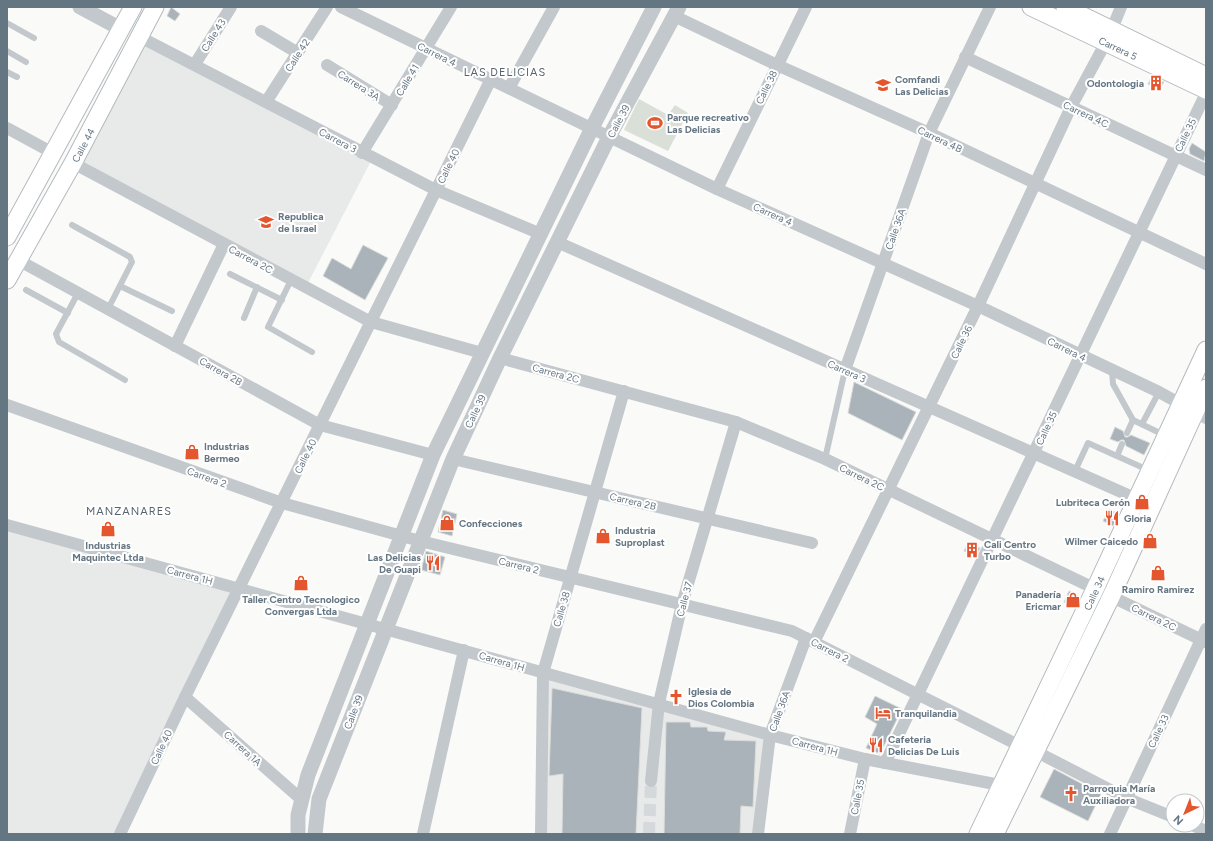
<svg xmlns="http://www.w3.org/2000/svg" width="1213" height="841" viewBox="0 0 1213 841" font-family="Figtree,sans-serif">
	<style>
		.built { fill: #e8e9e9 }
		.green { fill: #dadfd7 }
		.building { fill: #aab3b9; stroke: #dcdcda }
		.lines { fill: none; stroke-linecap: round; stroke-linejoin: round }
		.minor-tunnel { stroke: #d5d9db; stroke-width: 12; stroke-dasharray: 12 6; stroke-linecap: butt }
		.secondary-casing { stroke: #b3babf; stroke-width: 19 }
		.service { stroke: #c3c8cc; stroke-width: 6 }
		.minor { stroke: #c3c8cc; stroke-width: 12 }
		.tertiary { stroke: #c3c8cc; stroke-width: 15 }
		.secondary { stroke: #fff; stroke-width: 17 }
		.labels { text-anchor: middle; stroke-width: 4; stroke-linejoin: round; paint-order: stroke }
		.street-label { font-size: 10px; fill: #657683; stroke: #fff }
		.poi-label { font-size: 10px; font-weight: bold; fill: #657683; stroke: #fff; text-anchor: start }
		.neighbourhood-label { font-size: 11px; letter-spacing: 1px; fill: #57646e; stroke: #fff }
	</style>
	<rect width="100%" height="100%" fill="#fafaf8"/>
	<!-- built -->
	<g class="built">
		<path d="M 142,41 L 371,161 L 308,283 L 78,161 Z"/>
		<path d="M 7,525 L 239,589 L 120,834 L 7,834 Z"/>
		<path d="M 543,673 L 770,735 L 758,834 L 541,834 Z"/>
	</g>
	<!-- green -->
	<path class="green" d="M 639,99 L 668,115 L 675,105 L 688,113 L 668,151 L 624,130 Z"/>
	<!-- building -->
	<g class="building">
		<path d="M 171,7 L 180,14 L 175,21 L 167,16 Z"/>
		<path d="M 1152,76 L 1164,82 L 1159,90 L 1148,84 Z"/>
		<path d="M 1192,143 L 1206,152 L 1204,161 L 1190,154 L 1189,149 Z"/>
		<path d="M 363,245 L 388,258 L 365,300 L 323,276 L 332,258 L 351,269 Z"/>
		<path d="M 854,382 L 916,412 L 902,440 L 848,413 Z"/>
		<path d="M 1115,427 L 1123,431 L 1125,437 L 1128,437 L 1131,435 L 1150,443 L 1144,455 L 1126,446 L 1124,440 L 1121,440 L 1118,442 L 1110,439 Z"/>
		<path d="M 1109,509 L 1119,514 L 1113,526 L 1103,521 Z"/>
		<path d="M 443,510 L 457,514 L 452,536 L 438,532 Z"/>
		<path d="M 968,543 L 980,548 L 976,557 L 964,551 Z"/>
		<path d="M 426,551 L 445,557 L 440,575 L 421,570 Z"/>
		<path d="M 1069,591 L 1080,597 L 1075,608 L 1064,602 Z"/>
		<path d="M 552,688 L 642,708 L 636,834 L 562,834 L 563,774 L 549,776 Z"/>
		<path d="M 875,696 L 902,709 L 880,754 L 866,748 L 877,724 L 865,717 Z"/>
		<path d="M 666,722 L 690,722 L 691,727 L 707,727 L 708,731 L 726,732 L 724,740 L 756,741 L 753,807 L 741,806 L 740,834 L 664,834 Z"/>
		<path d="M 1054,769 L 1101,794 L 1088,821 L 1040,797 Z"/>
	</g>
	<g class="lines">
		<!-- minor-tunnel -->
		<path class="minor-tunnel" d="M 649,834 L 651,781"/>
		<!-- secondary casing -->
		<g class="secondary-casing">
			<g id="secondary">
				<path d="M 1031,7 L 1206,90"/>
				<path d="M 1065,7 L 1206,76"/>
				<path d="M 7,237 L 133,7"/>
				<path d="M 7,280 L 73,163 L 155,7"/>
				<path d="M 978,834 L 1095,589 L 1206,350"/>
				<path d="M 995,834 L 1111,597 L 1206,388"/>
			</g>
		</g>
		<!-- service -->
		<g class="service">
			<path d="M 7,23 L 34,38"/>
			<path d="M 7,51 L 26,62"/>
			<path d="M 7,72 L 17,77"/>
			<path d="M 72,225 L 130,257 L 132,262 L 108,309"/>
			<path d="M 230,274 L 282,300"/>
			<path d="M 291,280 L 268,327 L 312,352"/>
			<path d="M 120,286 L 172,311"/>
			<path d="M 26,290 L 68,313"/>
			<path d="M 78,293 L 56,334 L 59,342 L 125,380"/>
			<path d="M 244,318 L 257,287"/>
			<path d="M 1112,371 L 1113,384 L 1133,420"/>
			<path d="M 1142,424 L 1159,392"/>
			<path d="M 1127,433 L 1133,420 L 1164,435"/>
			<path d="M 1117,456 L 1122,444"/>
			<path d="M 825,459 L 845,370"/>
			<path d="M 1075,471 L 1088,443 L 1148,470"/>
		</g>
		<!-- minor -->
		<g class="minor">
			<path d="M 341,7 L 717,189 L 978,306 L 1159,392 L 1206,418"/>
			<path d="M 674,16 L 777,65 L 929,133 L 1206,264"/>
			<path d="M 1112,29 L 1121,7"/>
			<path d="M 261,31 L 298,53"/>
			<path d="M 140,37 L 436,190 L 541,234"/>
			<path d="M 965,57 L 1206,170"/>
			<path d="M 195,64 L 231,7"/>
			<path d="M 327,65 L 392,105"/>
			<path d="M 509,88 L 554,7"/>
			<path d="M 266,102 L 327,7"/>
			<path d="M 7,128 L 53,153"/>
			<path d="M 362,153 L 451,7"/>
			<path d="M 73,163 L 371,322 L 482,353"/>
			<path d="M 717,189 L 806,7"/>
			<path d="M 557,242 L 1137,499"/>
			<path d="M 18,260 L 320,425 L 433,455"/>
			<path d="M 175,346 L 224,244"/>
			<path d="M 500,358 L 736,422 L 825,459 L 1206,642"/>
			<path d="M 845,370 L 929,133 L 990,7"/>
			<path d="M 7,405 L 282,503 L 420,541 L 792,631 L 1020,746"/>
			<path d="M 453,459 L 812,543"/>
			<path d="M 7,525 L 770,735 L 865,759 L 1000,785"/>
			<path d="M 814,642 L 978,306 L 1071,107 L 1106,42"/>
			<path d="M 185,697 L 302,800"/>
			<path d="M 1035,751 L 1126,798 L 1173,817"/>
			<path d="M 885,763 L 1206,93"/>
			<path d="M 651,781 L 659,703 L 682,604 L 736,422"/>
			<path d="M 1192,825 L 1206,831"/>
			<path d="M 120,834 L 185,697 L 491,79"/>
			<path d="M 423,834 L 464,650"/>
			<path d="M 541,834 L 543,673 L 624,391"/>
			<path d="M 758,834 L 770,735 L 806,638"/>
			<path d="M 850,834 L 865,759"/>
			<path d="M 1110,834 L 1206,629"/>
		</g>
		<!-- tertiary -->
		<g class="tertiary">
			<path d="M 80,7 L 121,29"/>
			<path d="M 298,834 L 298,815 L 308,775 L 433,455 L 592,128 L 654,7"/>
			<path d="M 315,834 L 319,799 L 453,459 L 500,358 L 609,137 L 679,7"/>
		</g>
		<!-- secondary -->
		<use href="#secondary" class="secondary"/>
	</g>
	<!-- icons -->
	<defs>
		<g id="building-bare" transform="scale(1.2)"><path d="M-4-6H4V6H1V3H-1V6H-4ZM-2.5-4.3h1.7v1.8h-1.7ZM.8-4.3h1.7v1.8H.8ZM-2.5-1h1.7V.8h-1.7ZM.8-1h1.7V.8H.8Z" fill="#e4572e" stroke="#fff" stroke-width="2.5" paint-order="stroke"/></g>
		<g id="school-bare" transform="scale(1.2)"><path d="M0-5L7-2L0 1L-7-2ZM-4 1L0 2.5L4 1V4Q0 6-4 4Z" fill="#e4572e" stroke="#fff" stroke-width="2.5" paint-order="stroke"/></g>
		<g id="stadium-bare" transform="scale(1.2)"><path d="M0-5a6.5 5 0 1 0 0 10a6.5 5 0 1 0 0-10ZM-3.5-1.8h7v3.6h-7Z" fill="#e4572e" stroke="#fff" stroke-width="2.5" paint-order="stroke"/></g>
		<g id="shop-bare" transform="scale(1.2)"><path d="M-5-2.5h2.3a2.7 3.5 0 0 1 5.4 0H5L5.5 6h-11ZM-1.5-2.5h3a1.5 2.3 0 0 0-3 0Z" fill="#e4572e" stroke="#fff" stroke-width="2.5" paint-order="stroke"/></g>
		<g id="restaurant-bare" transform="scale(1.2)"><path d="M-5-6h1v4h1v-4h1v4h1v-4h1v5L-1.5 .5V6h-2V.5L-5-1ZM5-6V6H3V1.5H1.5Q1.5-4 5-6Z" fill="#e4572e" stroke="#fff" stroke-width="2.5" paint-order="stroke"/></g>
		<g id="church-bare" transform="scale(1.2)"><path d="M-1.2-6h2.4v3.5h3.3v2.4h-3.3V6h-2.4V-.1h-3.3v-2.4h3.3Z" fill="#e4572e" stroke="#fff" stroke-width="2.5" paint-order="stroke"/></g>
		<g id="hotel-bare" transform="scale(1.2)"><path d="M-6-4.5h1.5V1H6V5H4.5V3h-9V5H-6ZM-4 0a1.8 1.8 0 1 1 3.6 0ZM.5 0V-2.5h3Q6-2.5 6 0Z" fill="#e4572e" stroke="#fff" stroke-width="2.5" paint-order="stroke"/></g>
	</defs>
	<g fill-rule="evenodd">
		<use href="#building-bare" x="1156" y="83"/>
		<use href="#school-bare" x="883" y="85"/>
		<use href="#stadium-bare" x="655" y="123"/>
		<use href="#school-bare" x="266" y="222"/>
		<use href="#shop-bare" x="192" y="452"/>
		<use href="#shop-bare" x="1142" y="502"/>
		<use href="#restaurant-bare" x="1112" y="518"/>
		<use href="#shop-bare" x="447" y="523"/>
		<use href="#shop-bare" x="108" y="529"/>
		<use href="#shop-bare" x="603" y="536"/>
		<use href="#shop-bare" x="1150" y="541"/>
		<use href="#building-bare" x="972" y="550"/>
		<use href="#restaurant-bare" x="433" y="563"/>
		<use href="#shop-bare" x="1158" y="573"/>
		<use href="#shop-bare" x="301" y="583"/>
		<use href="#shop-bare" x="1073" y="600"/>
		<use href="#church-bare" x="676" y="697"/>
		<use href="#hotel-bare" x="883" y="713"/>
		<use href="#restaurant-bare" x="876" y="745"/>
		<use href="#church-bare" x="1071" y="794"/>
	</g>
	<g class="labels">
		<!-- street labels -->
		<g class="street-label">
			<text transform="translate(213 35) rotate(-58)" y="4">Calle 43</text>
			<text transform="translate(1118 48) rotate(25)" y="4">Carrera 5</text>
			<text transform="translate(437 54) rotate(26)" y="4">Carrera 4</text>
			<text transform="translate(297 55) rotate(-57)" y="4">Calle 42</text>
			<text transform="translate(407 80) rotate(-59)" y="4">Calle 41</text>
			<text transform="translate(359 85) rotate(32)" y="4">Carrera 3A</text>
			<text transform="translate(766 87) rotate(-64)" y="4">Calle 38</text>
			<text transform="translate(1086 114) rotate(25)" y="4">Carrera 4C</text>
			<text transform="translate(618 121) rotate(-62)" y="4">Calle 39</text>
			<text transform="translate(1185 135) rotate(-64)" y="4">Calle 35</text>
			<text transform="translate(940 139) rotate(25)" y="4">Carrera 4B</text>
			<text transform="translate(338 140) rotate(28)" y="4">Carrera 3</text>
			<text transform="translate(83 145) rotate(-62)" y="4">Calle 44</text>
			<text transform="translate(448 166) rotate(-64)" y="4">Calle 40</text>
			<text transform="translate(773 214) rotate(24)" y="4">Carrera 4</text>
			<text transform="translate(895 229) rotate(-71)" y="4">Calle 36A</text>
			<text transform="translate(251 259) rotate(28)" y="4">Carrera 2C</text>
			<text transform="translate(961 342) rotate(-64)" y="4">Calle 36</text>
			<text transform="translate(1067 349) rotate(26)" y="4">Carrera 4</text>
			<text transform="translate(221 371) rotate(29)" y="4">Carrera 2B</text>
			<text transform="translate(847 371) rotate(24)" y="4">Carrera 3</text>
			<text transform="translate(556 373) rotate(15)" y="4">Carrera 2C</text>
			<text transform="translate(475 411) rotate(-65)" y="4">Calle 39</text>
			<text transform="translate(1046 428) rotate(-65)" y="4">Calle 35</text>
			<text transform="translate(305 456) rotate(-64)" y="4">Calle 40</text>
			<text transform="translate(207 477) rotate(20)" y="4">Carrera 2</text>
			<text transform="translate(862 477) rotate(26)" y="4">Carrera 2C</text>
			<text transform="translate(633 501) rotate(13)" y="4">Carrera 2B</text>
			<text transform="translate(519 565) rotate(14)" y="4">Carrera 2</text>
			<text transform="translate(190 575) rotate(15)" y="4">Carrera 1H</text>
			<text transform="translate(1094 593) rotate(-65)" y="4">Calle 34</text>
			<text transform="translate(684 599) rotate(-75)" y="4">Calle 37</text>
			<text transform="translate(561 609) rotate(-74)" y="4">Calle 38</text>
			<text transform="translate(1154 617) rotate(26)" y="4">Carrera 2C</text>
			<text transform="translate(830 650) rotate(27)" y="4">Carrera 2</text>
			<text transform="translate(502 661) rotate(16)" y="4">Carrera 1H</text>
			<text transform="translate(779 711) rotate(-70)" y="4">Calle 36A</text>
			<text transform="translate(353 712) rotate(-69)" y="4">Calle 39</text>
			<text transform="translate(1158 731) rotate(-65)" y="4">Calle 33</text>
			<text transform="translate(815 746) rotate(15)" y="4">Carrera 1H</text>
			<text transform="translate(161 747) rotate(-65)" y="4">Calle 40</text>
			<text transform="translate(243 748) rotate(42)" y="4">Carrera 1A</text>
			<text transform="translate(857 797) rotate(-79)" y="4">Calle 35</text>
		</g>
		<!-- poi labels -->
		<g class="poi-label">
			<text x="895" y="83">Comfandi<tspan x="895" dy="12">Las Delicias</tspan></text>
			<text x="1144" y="87" text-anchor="end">Odontologia</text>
			<text x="667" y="121">Parque recreativo<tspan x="667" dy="12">Las Delicias</tspan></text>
			<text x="278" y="220">Republica<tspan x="278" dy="12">de Israel</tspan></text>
			<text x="204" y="450">Industrias<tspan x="204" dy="12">Bermeo</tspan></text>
			<text x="1130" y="506" text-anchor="end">Lubriteca Cerón</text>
			<text x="1124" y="522">Gloria</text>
			<text x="459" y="527">Confecciones</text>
			<text x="615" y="534">Industria<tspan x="615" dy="12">Suproplast</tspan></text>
			<text x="1138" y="545" text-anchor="end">Wilmer Caicedo</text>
			<text x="984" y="548">Cali Centro<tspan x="984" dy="12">Turbo</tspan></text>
			<text x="108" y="549" text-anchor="middle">Industrias<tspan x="108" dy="12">Maquintec Ltda</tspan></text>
			<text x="421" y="561" text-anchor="end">Las Delicias<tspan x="421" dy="12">De Guapi</tspan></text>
			<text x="1158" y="593" text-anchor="middle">Ramiro Ramirez</text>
			<text x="1061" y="598" text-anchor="end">Panadería<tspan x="1061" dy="12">Ericmar</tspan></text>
			<text x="301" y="603" text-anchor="middle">Taller Centro Tecnologico<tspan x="301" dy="12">Convergas Ltda</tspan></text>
			<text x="688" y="695">Iglesia de<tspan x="688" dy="12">Dios Colombia</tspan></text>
			<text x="895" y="717">Tranquilandia</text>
			<text x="888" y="743">Cafeteria<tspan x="888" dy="12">Delicias De Luis</tspan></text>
			<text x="1083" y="792">Parroquia María<tspan x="1083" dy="12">Auxiliadora</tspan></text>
		</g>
		<!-- neighbourhood labels -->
		<g class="neighbourhood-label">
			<text x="505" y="76">LAS DELICIAS</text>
			<text x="129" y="515">MANZANARES</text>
		</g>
	</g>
	<!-- border -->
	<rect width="1213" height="841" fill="none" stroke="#657683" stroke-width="16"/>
	<!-- north arrow -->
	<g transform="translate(1185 813) rotate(223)"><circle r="19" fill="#ffffff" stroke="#c1c8cd"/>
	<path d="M0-3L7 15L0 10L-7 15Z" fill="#e4572e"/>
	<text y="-6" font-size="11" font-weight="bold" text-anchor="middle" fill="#657683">N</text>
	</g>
</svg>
